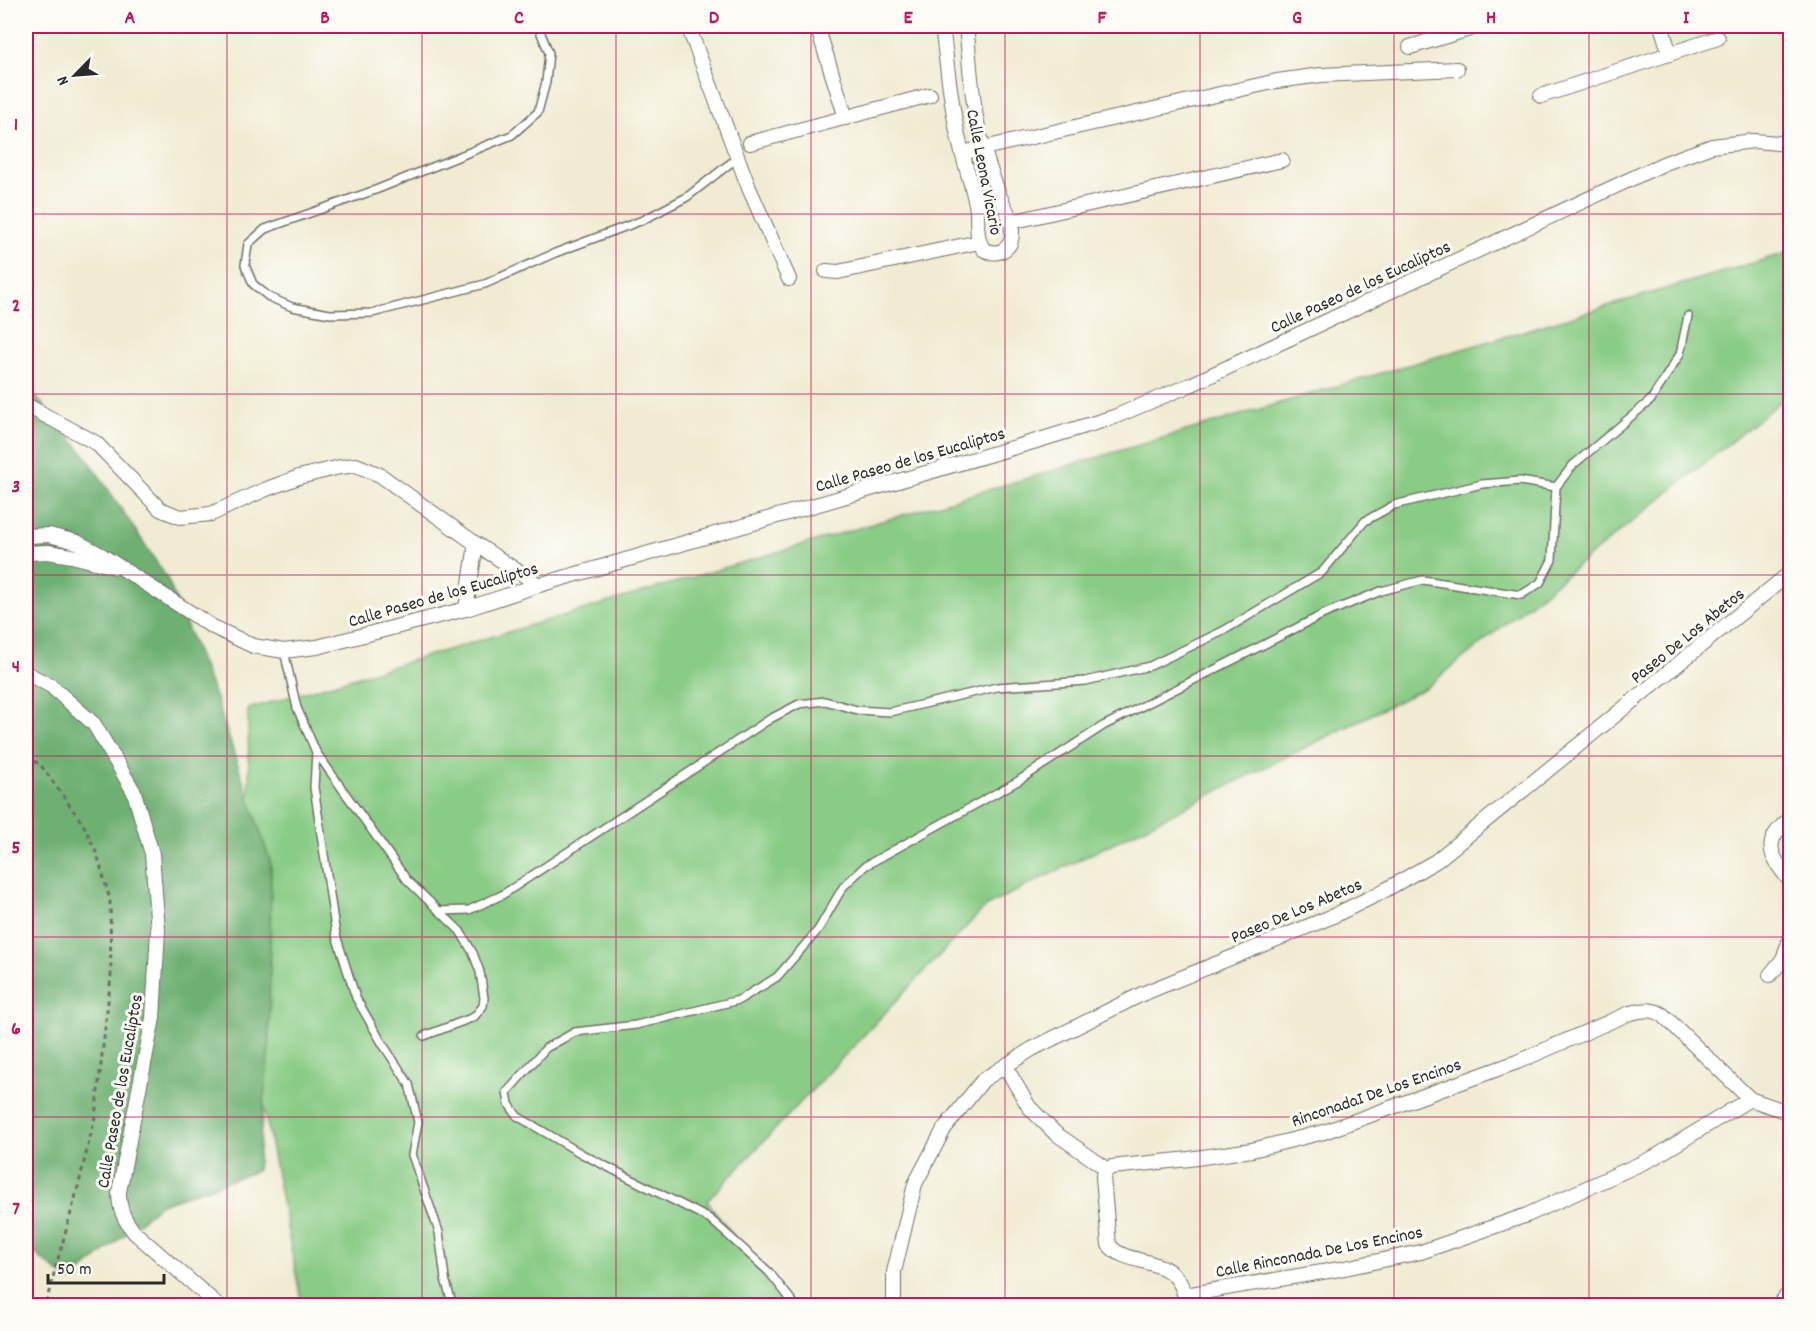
<svg xmlns="http://www.w3.org/2000/svg" width="1816" height="1331" viewBox="0 0 1816 1331" font-family="Dekko,sans-serif">
	<style>
		.green { fill: #89cc85; stroke: #5a7c58; stroke-width: 1.5 }
		.forest { fill: #6eb072; stroke: #4c6e4e; stroke-width: 1.5 }
		.lines { fill: none; stroke-linecap: round; stroke-linejoin: round }
		.lane-casing { stroke: #706e65; stroke-width: 10 }
		.street-casing { stroke: #706e65; stroke-width: 16 }
		.path { stroke: #706e65; stroke-width: 3; stroke-dasharray: 4.5 4.5; stroke-linecap: butt }
		.lane { stroke: #fff; stroke-width: 7 }
		.street { stroke: #fff; stroke-width: 14 }
		.grid { fill: none; stroke: #c2185b; stroke-width: 1.5; stroke-opacity: 0.55 }
		.labels { text-anchor: middle; stroke-width: 6; stroke-linejoin: round; paint-order: stroke }
		.street-label { font-size: 18px; fill: #2b2b2b; stroke: #fdfcf7 }
		.neatline { fill: none; stroke: #c2185b; stroke-width: 2 }
		.grid-label { font-size: 20px; text-anchor: middle; font-weight: bold; fill: #c2185b }
	</style>
	<rect width="100%" height="100%" fill="#fdfcf7"/>
	<filter id="ink" filterUnits="userSpaceOnUse"><feTurbulence type="fractalNoise" baseFrequency=".0167" numOctaves="2"/><feDisplacementMap in="SourceGraphic" scale="12" xChannelSelector="R" yChannelSelector="G"/><feConvolveMatrix kernelMatrix="1 2 1 2 8 2 1 2 1" color-interpolation-filters="sRGB"/></filter>
	<filter id="wash" filterUnits="userSpaceOnUse"><feTurbulence type="fractalNoise" baseFrequency=".008" numOctaves="4" result="noise"/><feDisplacementMap in="SourceGraphic" scale="24" xChannelSelector="R" yChannelSelector="G"/><feGaussianBlur stdDeviation="1.35" result="paint"/><feColorMatrix in="noise" values="0 0 0 0 0 0 0 0 0 0 0 0 0 0 0 0 0 1.4 0 .05"/><feComposite in="paint" operator="in"/></filter>
	<g filter="url(#wash)">
		<rect width="100%" height="100%" fill="#f0ebd2"/>
		<!-- green -->
		<path class="green" d="M 1790,252 L 1790,394 L 1427,687 L 986,906 L 707,1201 L 786,1305 L 302,1305 L 253,1051 L 248,709 Z"/>
		<!-- forest -->
		<path class="forest" d="M 26,385 L 86,456 L 167,578 L 215,696 L 271,864 L 269,1047 L 257,1171 L 161,1204 L 70,1281 L 26,1247 L 26,1120 L 29,1110 L 26,1100 Z"/>
	</g>
	<g filter="url(#ink)">
		<g class="lines">
			<!-- lane casing -->
			<g class="lane-casing">
				<g id="lane">
					<path d="M 538,26 L 549,53 L 546,82 L 538,112 L 512,135 L 378,189 L 265,229 L 248,244 L 245,265 L 253,284 L 269,297 L 292,307 L 330,314 L 372,313 L 485,284 L 555,253 L 643,220 L 687,197 L 737,158"/>
					<path d="M 284,651 L 297,708 L 316,752 L 407,880 L 460,931 L 473,953 L 480,972 L 484,998 L 483,1006 L 474,1017 L 424,1036"/>
					<path d="M 316,752 L 314,787 L 336,935 L 356,998 L 382,1043 L 409,1084 L 418,1122 L 412,1155 L 439,1232 L 445,1279 L 453,1306"/>
					<path d="M 439,911 L 469,910 L 502,895 L 770,719 L 799,704 L 825,701 L 857,710 L 890,712 L 997,687 L 1086,681 L 1150,666 L 1223,631 L 1322,572 L 1365,521 L 1394,505 L 1482,484 L 1520,481 L 1556,487"/>
					<path d="M 796,1306 L 769,1272 L 710,1219 L 582,1154 L 517,1116 L 509,1104 L 507,1092 L 546,1048 L 575,1032 L 636,1025 L 739,1000 L 777,977 L 818,930 L 843,887 L 865,866 L 1018,781 L 1103,726 L 1324,614 L 1381,591 L 1423,580 L 1521,595 L 1540,583 L 1552,560 L 1556,487 L 1573,465 L 1651,400 L 1680,354 L 1688,316"/>
				</g>
			</g>
			<!-- street casing -->
			<g class="street-casing">
				<g id="street">
					<path d="M 688,26 L 749,188 L 789,279"/>
					<path d="M 817,26 L 846,118"/>
					<path d="M 942,26 C 947,62 950,100 958,136 C 963,159 971,181 976,204 C 979,220 974,234 983,249 C 997,257 1012,250 1012,233 C 1013,219 1004,207 999,194 C 991,174 984,152 979,132 C 971,98 970,60 966,26"/>
					<path d="M 1661,26 L 1670,54"/>
					<path d="M 1410,47 L 1479,26"/>
					<path d="M 1541,96 L 1718,38"/>
					<path d="M 750,143 L 930,95"/>
					<path d="M 962,153 L 1277,81 L 1321,75 L 1457,69"/>
					<path d="M 1011,222 L 1282,160"/>
					<path d="M 826,271 L 838,272 L 979,242"/>
					<path d="M 26,405 L 96,443 L 160,509 L 180,517 L 211,514 L 264,490 L 299,477 L 340,467 L 356,465 L 380,475 L 476,544 L 539,585"/>
					<path d="M 26,536 L 49,535 L 77,542 L 103,556 L 211,626 L 253,646 L 284,651 L 317,647 L 466,609 L 539,585 L 1033,442 L 1114,417 L 1190,385 L 1665,163 L 1712,146 L 1754,141 L 1790,144"/>
					<path d="M 26,553 L 48,552 L 72,556 L 115,567"/>
					<path d="M 466,609 L 476,544"/>
					<path d="M 26,673 L 51,686 L 94,724 L 134,792 L 152,854 L 158,930 L 153,1018 L 119,1192 C 119,1209 124,1220 135,1233 L 219,1306"/>
					<path d="M 1790,819 C 1761,841 1770,856 1790,881"/>
					<path d="M 1770,975 L 1783,959 L 1790,939"/>
					<path d="M 1005,1066 L 1029,1107 L 1055,1133 L 1107,1169"/>
					<path d="M 1107,1169 L 1112,1167 L 1189,1159 L 1252,1150 L 1324,1132 L 1517,1062 L 1630,1013 C 1644,1010 1651,1008 1663,1015 L 1750,1099 L 1790,1113"/>
					<path d="M 1107,1169 L 1103,1177 L 1109,1245 C 1129,1270 1183,1251 1186,1306"/>
					<path d="M 1185,1295 L 1340,1269 L 1421,1252 L 1527,1215 L 1653,1158 L 1750,1099"/>
					<path d="M 894,1306 L 894,1272 L 915,1184 L 944,1129 L 983,1080 L 1032,1049 L 1142,994 L 1331,917 L 1380,893 L 1436,861 L 1790,573"/>
					<path d="M 1778,1306 L 1790,1292"/>
				</g>
			</g>
			<!-- path -->
			<path class="path" d="M 26,757 L 40,764 L 83,824 L 97,854 L 110,900 L 111,976 L 95,1117 L 77,1191 L 45,1306"/>
			<!-- lane -->
			<use href="#lane" class="lane"/>
			<!-- street -->
			<use href="#street" class="street"/>
		</g>
	</g>
	<!-- grid -->
	<path class="grid" d="M 227,26 L 227,1306M 422,26 L 422,1306M 616,26 L 616,1306M 811,26 L 811,1306M 1005,26 L 1005,1306M 1200,26 L 1200,1306M 1394,26 L 1394,1306M 1589,26 L 1589,1306M 26,214 L 1790,214M 26,394 L 1790,394M 26,575 L 1790,575M 26,756 L 1790,756M 26,937 L 1790,937M 26,1117 L 1790,1117"/>
	<g class="labels">
		<!-- street labels -->
		<g class="street-label">
			<text transform="translate(985 172) rotate(79)" y="6">Calle Leona Vicario</text>
			<text transform="translate(1360 286) rotate(-25)" y="6">Calle Paseo de los Eucaliptos</text>
			<text transform="translate(910 459) rotate(-16)" y="6">Calle Paseo de los Eucaliptos</text>
			<text transform="translate(443 594) rotate(-16)" y="6">Calle Paseo de los Eucaliptos</text>
			<text transform="translate(1687 635) rotate(-39)" y="6">Paseo De Los Abetos</text>
			<text transform="translate(1296 910) rotate(-23)" y="6">Paseo De Los Abetos</text>
			<text transform="translate(119 1091) rotate(-80)" y="6">Calle Paseo de los Eucaliptos</text>
			<text transform="translate(1376 1092) rotate(-19)" y="6">RinconadaI De Los Encinos</text>
			<text transform="translate(1319 1251) rotate(-11)" y="6">Calle Rinconada De Los Encinos</text>
		</g>
	</g>
	<!-- margin -->
	<rect width="1816" height="1331" fill="none" stroke="#fdfcf7" stroke-width="66"/>
	<!-- north arrow -->
	<g transform="translate(75 75) rotate(245)" stroke="#fdfcf7" stroke-width="4.5" paint-order="stroke">
	<path d="M0-4.5L10 22L0 15L-10 22Z" fill="#2b2b2b"/>
	<text y="-9" font-size="16" font-weight="bold" text-anchor="middle" fill="#2b2b2b">N</text>
	</g>
	<!-- scale -->
	<path d="M48 1274v9h116v-9" fill="none" stroke="#2b2b2b" stroke-width="3"/>
	<text x="57" y="1274" font-size="18" fill="#2b2b2b" stroke="#fdfcf7" stroke-width="4.5" paint-order="stroke">50 m</text>
	<rect x="33" y="33" width="1750" height="1265" class="neatline"/>
	<g class="grid-label">
		<text x="130" y="23">A</text>
		<text x="325" y="23">B</text>
		<text x="519" y="23">C</text>
		<text x="714" y="23">D</text>
		<text x="908" y="23">E</text>
		<text x="1102" y="23">F</text>
		<text x="1297" y="23">G</text>
		<text x="1491" y="23">H</text>
		<text x="1686" y="23">I</text>
		<text x="16" y="130">1</text>
		<text x="16" y="311">2</text>
		<text x="16" y="492">3</text>
		<text x="16" y="672">4</text>
		<text x="16" y="853">5</text>
		<text x="16" y="1034">6</text>
		<text x="16" y="1214">7</text>
	</g>
</svg>
